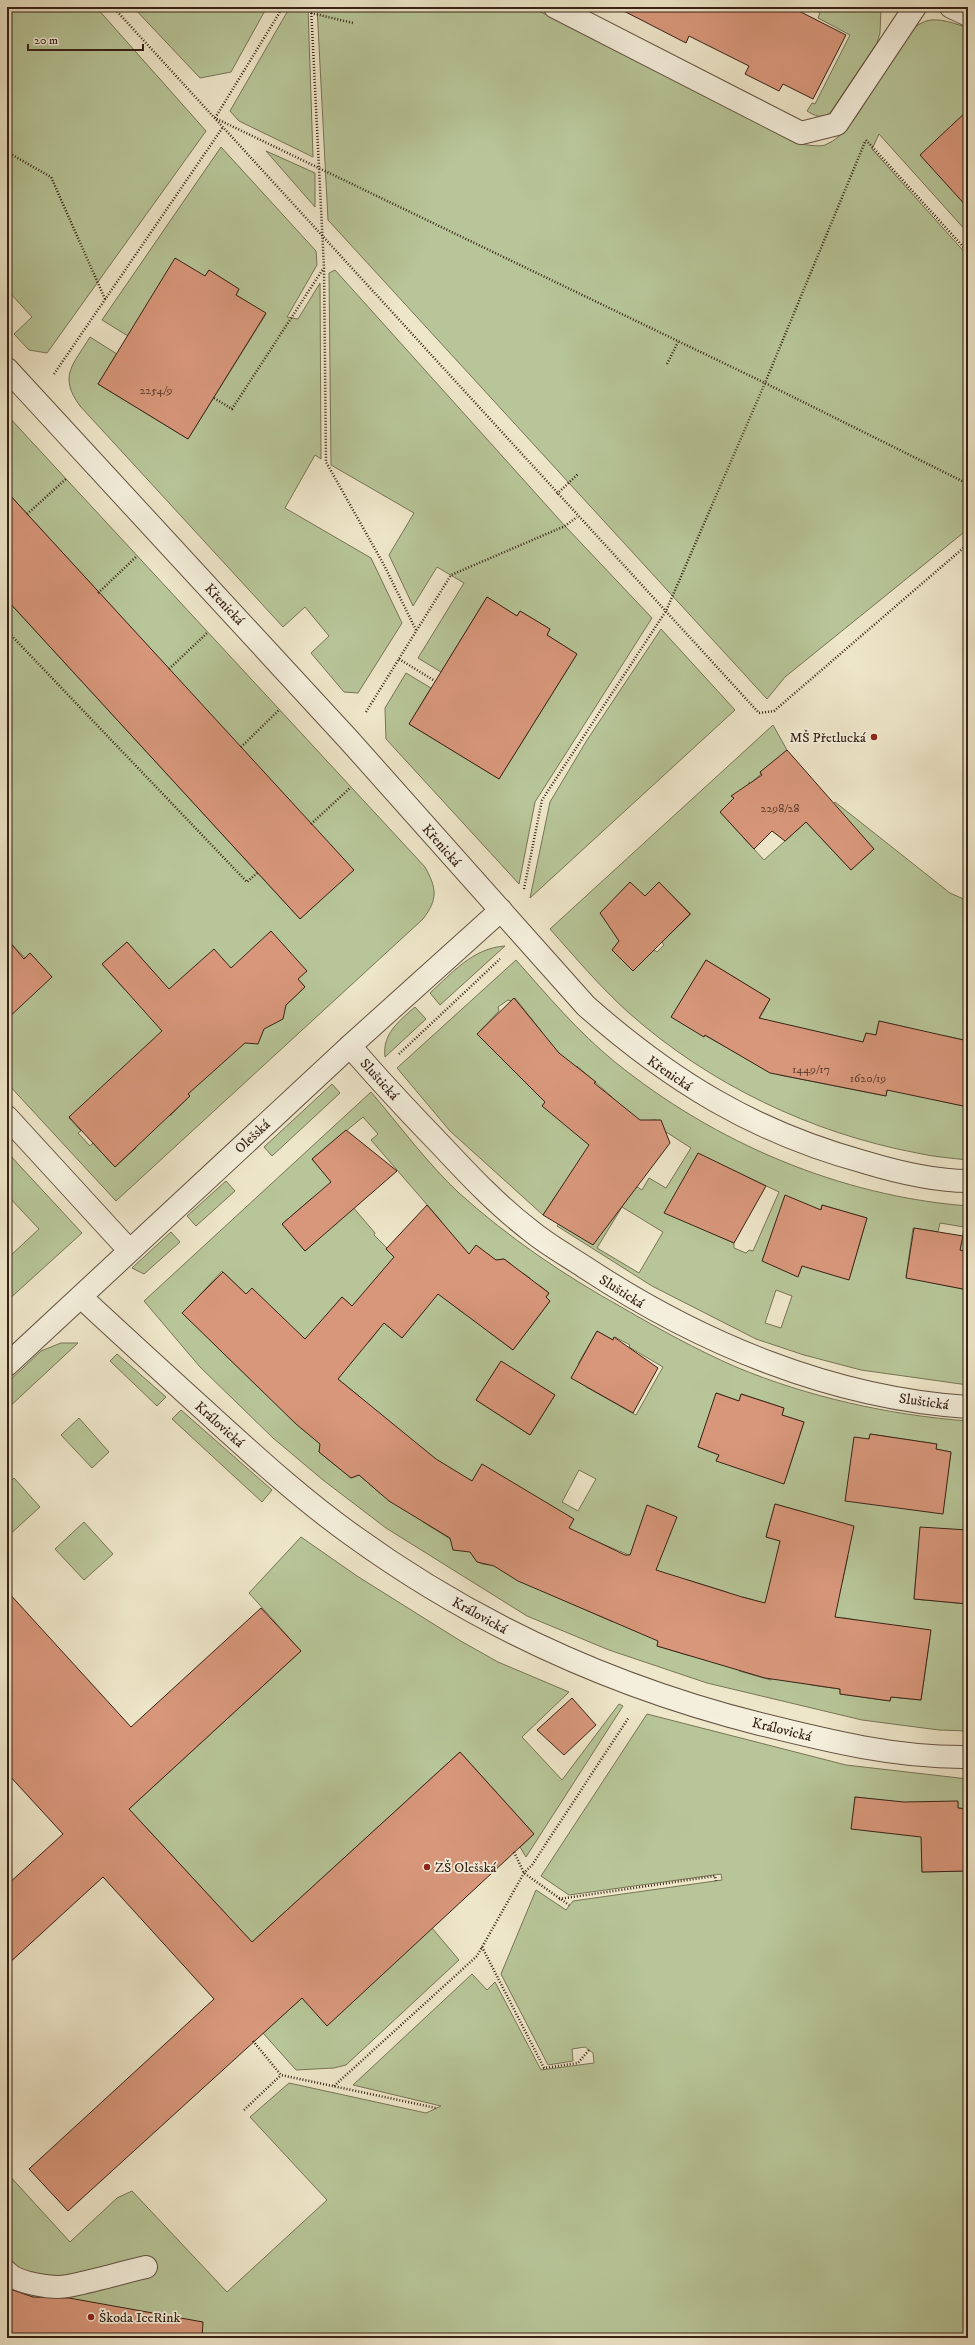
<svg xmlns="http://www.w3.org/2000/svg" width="975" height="2345" viewBox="0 0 975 2345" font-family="'IM FELL DW Pica',serif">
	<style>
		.green { fill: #b7c598; stroke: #777456; fill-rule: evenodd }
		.building { fill: #d8977b; stroke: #372215 }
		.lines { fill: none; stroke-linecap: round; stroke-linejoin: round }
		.minor-casing { stroke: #655342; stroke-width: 24 }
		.path { stroke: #372215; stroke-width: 2.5; stroke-dasharray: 1 2; stroke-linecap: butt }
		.minor { stroke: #f4efdc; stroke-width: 22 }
		.poi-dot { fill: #8f2418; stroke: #f4efdc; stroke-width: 1.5 }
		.labels { text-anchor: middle; stroke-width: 3.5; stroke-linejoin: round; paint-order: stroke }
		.number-label { font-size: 12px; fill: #5f3f2e }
		.street-label { font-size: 14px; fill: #372215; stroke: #f4efdc }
		.poi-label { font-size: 14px; fill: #372215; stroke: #f4efdc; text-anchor: start }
	</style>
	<rect width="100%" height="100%" fill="#eee6c9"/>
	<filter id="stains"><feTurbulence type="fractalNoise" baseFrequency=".005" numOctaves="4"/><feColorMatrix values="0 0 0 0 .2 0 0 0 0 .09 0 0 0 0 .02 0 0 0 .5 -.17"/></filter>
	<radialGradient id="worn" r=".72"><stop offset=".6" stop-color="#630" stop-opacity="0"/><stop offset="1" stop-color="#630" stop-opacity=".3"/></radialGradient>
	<!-- green -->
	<g class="green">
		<path d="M 7,7 L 96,7 L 206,131 L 47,353 L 29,350 L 14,334 L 32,317 L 9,292 L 7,294 Z"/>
		<path d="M 133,7 L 267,7 L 231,72 L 200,78 Z"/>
		<path d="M 290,7 L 308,7 L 313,157 L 239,121 L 230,111 Z"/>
		<path d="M 317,7 L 531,7 L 801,144 C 808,145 818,147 825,145 C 867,129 887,34 926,21 C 939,17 956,24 968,28 L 968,204 L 966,206 L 968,209 L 968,233 L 879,134 L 872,149 L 968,256 L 968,529 L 785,677 L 767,699 L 328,220 Z"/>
		<path d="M 809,7 L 881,8 L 880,33 L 877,43 L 830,113 C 821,119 815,116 807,111 L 812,103 L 815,104 L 850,35 L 818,18 L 820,13 Z"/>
		<path d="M 221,147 L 316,251 L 317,265 L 287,317 L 298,319 L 320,283 L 321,459 L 315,455 L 285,508 L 371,558 L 402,623 L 358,693 L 344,692 L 311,653 L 329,636 L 305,607 L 283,627 L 80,406 C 58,376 73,365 90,337 L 117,354 L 98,384 L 188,439 L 266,314 L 236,295 L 239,289 L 209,270 L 205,276 L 128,336 L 102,320 Z"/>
		<path d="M 266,151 L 315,173 L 315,207 Z"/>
		<path d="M 335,270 L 565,526 L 652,618 L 535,802 L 519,884 L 386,739 L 385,708 L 406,673 L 431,688 L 409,724 L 499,779 L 577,654 L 547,635 L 550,629 L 520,611 L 517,616 L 487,597 L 441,672 L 418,658 L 464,583 L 437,567 L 413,606 L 389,555 L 414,513 L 331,465 L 329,273 Z"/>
		<path d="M 7,415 L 425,867 C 437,889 438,899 423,919 L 116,1201 L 7,1083 L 7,1019 L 31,967 L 37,960 L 30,953 L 25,958 L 7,939 L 7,600 L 300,919 L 353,870 L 7,492 ZM 127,942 L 150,968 L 125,990 L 102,964 ZM 306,971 L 298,979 L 305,987 L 284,1007 L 280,1020 C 259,1033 212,1028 187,1028 ZM 174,1077 L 190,1096 L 170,1116 L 167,1113 L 134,1144 L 136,1148 L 115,1167 L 93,1143 L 90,1146 L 78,1133 L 81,1131 L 69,1118 Z"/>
		<path d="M 661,629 L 735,710 L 530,898 L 550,802 L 587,740 Z"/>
		<path d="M 773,725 L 787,750 L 763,772 L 760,772 L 761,774 L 751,783 L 749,782 L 749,785 L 733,797 L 734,798 L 720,812 L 764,860 L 806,822 L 851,870 L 874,849 L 833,804 L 835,802 L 950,893 L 968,901 L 968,1041 L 946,1036 L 932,1099 L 968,1107 L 968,1160 C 951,1158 934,1157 917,1153 C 811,1133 709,1084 629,1013 C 600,987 575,957 550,929 ZM 659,882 L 691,914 L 662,942 L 664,945 L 657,952 L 654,950 L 633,971 L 612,950 L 619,941 L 601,913 L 645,896 ZM 706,960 L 770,999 L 740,1055 L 672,1017 ZM 879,1021 L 910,1028 L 892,1067 L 886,1096 L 780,1075 L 791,1026 L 863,1042 L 866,1033 L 876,1035 Z"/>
		<path d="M 505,946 L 440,1005 L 430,993 C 452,973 473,948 505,946 Z"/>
		<path d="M 516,960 C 547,995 578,1032 615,1062 C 715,1143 840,1196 968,1206 L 968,1252 L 960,1250 L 964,1227 L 940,1223 L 938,1232 L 913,1228 L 906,1277 L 968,1290 L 968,1385 L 861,1370 L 804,1355 L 756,1339 L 652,1286 L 557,1226 L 573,1201 L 559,1191 L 543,1215 L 450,1131 L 397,1068 ZM 515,998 L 542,1032 L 510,1067 L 477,1034 L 499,1011 L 498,1007 L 508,1000 L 511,1001 ZM 577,1066 L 612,1097 L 603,1108 L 542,1106 ZM 652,1120 L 656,1120 L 663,1130 L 691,1148 L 666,1188 L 649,1178 L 642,1190 L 624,1178 L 649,1122 ZM 716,1162 L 779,1192 L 753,1251 L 749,1250 L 746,1253 L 734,1248 L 734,1243 L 709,1232 L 703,1193 ZM 822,1205 L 867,1218 L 849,1279 L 804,1266 ZM 622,1207 L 663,1232 L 639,1273 L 597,1248 ZM 776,1290 L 792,1296 L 781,1328 L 765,1323 Z"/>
		<path d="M 415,1007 L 426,1019 L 385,1057 C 382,1034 399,1021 415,1007 Z"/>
		<path d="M 332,1084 L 340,1093 L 272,1156 L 264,1147 Z"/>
		<path d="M 371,1092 C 400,1126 427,1163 459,1193 C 509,1238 565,1276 623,1308 C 659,1329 697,1350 736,1367 C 808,1397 889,1415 968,1421 L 968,1530 L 935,1568 L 917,1566 L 914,1599 L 968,1604 L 968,1731 L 939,1730 L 862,1720 L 707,1683 L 609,1650 L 527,1616 L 386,1528 L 323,1480 L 273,1438 L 200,1367 L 144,1301 ZM 363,1117 L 378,1134 L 371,1140 L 442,1222 L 399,1260 L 374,1235 L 375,1233 L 312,1159 ZM 312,1198 L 335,1224 L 305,1251 L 282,1224 ZM 504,1259 L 511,1264 L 514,1274 L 523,1273 L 530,1278 L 530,1286 L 536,1290 L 539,1285 L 549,1293 L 546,1297 L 550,1301 L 513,1350 L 490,1333 L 492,1330 L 462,1312 L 439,1294 L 496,1260 ZM 222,1271 L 246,1294 L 252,1288 L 257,1386 L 183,1313 ZM 342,1297 L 352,1306 L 423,1312 L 402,1338 L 377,1317 L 372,1323 L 379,1329 L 369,1342 L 331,1310 ZM 597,1331 L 613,1340 L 615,1337 L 630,1345 L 629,1347 L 663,1367 L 636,1415 L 586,1387 L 594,1372 L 578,1364 ZM 498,1366 L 528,1378 L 555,1395 L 530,1435 L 476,1400 ZM 335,1377 L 359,1396 L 357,1399 L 392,1483 L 382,1495 L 359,1475 L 351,1478 L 319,1452 ZM 717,1393 L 739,1401 L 742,1394 L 784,1408 L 782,1415 L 804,1422 L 786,1478 L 763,1471 L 716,1460 L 719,1455 L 698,1447 ZM 870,1434 L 936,1444 L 936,1449 L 951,1452 L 943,1509 L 869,1439 ZM 579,1470 L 596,1479 L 578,1511 L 562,1502 ZM 455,1471 L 472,1481 L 492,1564 C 479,1567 475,1559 469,1550 L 464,1551 L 455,1549 L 450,1539 L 423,1522 ZM 775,1504 L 807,1513 L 816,1550 L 848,1556 L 842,1583 L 810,1576 L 780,1541 L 766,1537 ZM 593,1540 L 641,1560 L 613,1622 L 566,1601 ZM 688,1580 L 727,1592 L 741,1603 L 743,1597 L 782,1608 L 790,1618 L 771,1680 L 739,1671 L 741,1664 L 687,1655 L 657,1646 L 675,1583 ZM 844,1618 L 862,1621 L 861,1628 L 930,1638 L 921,1700 L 891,1697 L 890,1701 L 840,1694 L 840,1689 L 811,1685 L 820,1622 Z"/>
		<path d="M 7,1152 L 82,1233 L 7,1301 L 7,1255 L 9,1257 L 39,1229 L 7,1195 Z"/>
		<path d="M 226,1181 L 235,1191 L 196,1226 L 187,1216 Z"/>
		<path d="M 171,1232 L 180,1242 L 144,1274 L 132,1268 Z"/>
		<path d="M 61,1343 L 78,1343 L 7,1409 L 7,1383 L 41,1351 Z"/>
		<path d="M 117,1354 L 166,1397 L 157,1406 L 110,1361 Z"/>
		<path d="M 181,1410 L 272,1490 L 262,1502 L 172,1419 Z"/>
		<path d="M 79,1418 L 109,1452 L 92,1468 L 61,1435 Z"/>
		<path d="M 14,1478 L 40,1507 L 7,1537 L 7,1485 Z"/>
		<path d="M 84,1522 L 113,1554 L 84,1580 L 55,1549 Z"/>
		<path d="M 301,1537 L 357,1576 L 459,1640 L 498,1662 L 569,1692 L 522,1737 L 562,1780 L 619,1704 L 623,1706 L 526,1857 L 520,1847 L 534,1834 L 460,1752 L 252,1942 L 129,1809 L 301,1651 L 249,1593 Z"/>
		<path d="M 647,1714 L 846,1765 L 968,1779 L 968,1809 L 958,1808 L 958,1802 L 921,1809 L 922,1872 L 968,1871 L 968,2338 L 7,2338 L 7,2173 L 70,2242 L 117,2198 L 132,2191 L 227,2292 L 327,2200 L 250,2117 L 289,2083 L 426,2113 L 441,2106 L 353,2085 L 472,1974 L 487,1990 L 495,1982 L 541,2070 L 594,2063 L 593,2053 L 585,2047 L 572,2049 L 573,2061 L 548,2065 L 501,1974 L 536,1890 L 566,1910 L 573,1901 L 722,1880 L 721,1874 L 569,1895 L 541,1876 ZM 855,1797 L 889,1801 L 852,1829 Z"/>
		<path d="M 432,1928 L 459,1960 L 346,2065 L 334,2068 L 296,2070 L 263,2033 L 302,1998 L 327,2025 Z"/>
	</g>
	<!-- building -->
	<g class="building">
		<path d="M 616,7 L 791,7 L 846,35 L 813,99 L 783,84 L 779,91 L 745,74 L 749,66 L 689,36 L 686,43 Z"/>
		<path d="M 968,110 L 968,208 L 920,155 Z"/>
		<path d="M 175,258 L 205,276 L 209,270 L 239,289 L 236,295 L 266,313 L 188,439 L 98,384 Z"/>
		<path d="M 7,492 L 354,870 L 300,919 L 7,600 Z"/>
		<path d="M 487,597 L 517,616 L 520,611 L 550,629 L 547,635 L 577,654 L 499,779 L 409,724 Z"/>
		<path d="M 787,750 L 874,849 L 851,870 L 806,822 L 785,841 L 772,831 L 754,849 L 720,812 L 734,798 L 731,796 L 762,775 L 760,772 Z"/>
		<path d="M 630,882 L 645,896 L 659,882 L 690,914 L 633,971 L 612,950 L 619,941 L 600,913 Z"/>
		<path d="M 271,931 L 307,971 L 298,979 L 305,987 L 286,1005 L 283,1019 L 264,1029 L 258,1044 L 245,1043 L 188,1094 L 190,1096 L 115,1167 L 69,1117 L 162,1031 L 102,964 L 127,942 L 169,989 L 214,949 L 231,968 Z"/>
		<path d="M 7,939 L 24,959 L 30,953 L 52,977 L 7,1019 Z"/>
		<path d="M 706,960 L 770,999 L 759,1018 L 863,1042 L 866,1033 L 876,1035 L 879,1021 L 968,1041 L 968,1107 L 887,1090 L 886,1096 L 770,1073 L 705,1035 L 704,1037 L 671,1017 Z"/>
		<path d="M 514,998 L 559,1053 L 596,1082 L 594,1083 L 640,1120 L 661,1120 L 670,1143 L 593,1245 L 543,1215 L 589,1145 L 542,1106 L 545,1102 L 477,1034 Z"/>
		<path d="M 346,1130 L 397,1171 L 305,1251 L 282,1224 L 331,1182 L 312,1159 Z"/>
		<path d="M 698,1153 L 766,1186 L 734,1243 L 664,1213 Z"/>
		<path d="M 785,1195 L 821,1210 L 822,1205 L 867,1218 L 849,1280 L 802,1266 L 798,1277 L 762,1261 Z"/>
		<path d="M 427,1205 L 469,1254 L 476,1245 L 496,1260 L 504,1259 L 549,1293 L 546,1297 L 550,1301 L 513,1350 L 438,1294 L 402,1338 L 384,1323 L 338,1379 L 436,1459 L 472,1481 L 482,1464 L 574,1519 L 569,1528 L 625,1555 L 630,1555 L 647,1505 L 677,1517 L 656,1570 L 742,1597 L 765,1603 L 780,1541 L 766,1537 L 775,1504 L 854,1526 L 835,1617 L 931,1630 L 921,1700 L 891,1697 L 890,1701 L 840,1694 L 840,1689 L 765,1678 L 657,1646 L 658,1641 L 518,1581 L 494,1566 L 477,1562 L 470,1552 L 453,1550 L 450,1538 L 389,1501 L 359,1475 L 351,1478 L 319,1452 L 320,1444 L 296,1424 L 182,1313 L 223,1272 L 246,1294 L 252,1288 L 305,1339 L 342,1297 L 352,1306 L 394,1257 L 386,1249 Z"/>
		<path d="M 914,1228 L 963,1236 L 960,1250 L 968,1252 L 968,1290 L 906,1278 Z"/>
		<path d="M 597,1331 L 613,1340 L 614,1337 L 658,1368 L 633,1413 L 571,1378 Z"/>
		<path d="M 501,1361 L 555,1395 L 530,1435 L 476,1400 Z"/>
		<path d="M 716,1393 L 739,1401 L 741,1394 L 784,1408 L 782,1415 L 804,1422 L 784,1484 L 716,1461 L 719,1455 L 698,1447 Z"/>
		<path d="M 870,1434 L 937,1444 L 936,1449 L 951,1452 L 943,1514 L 845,1501 L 854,1437 L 869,1439 Z"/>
		<path d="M 920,1527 L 968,1530 L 968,1604 L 914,1599 Z"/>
		<path d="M 7,1591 L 131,1727 L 261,1608 L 301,1651 L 129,1809 L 252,1942 L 460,1752 L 534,1834 L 327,2026 L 302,1998 L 68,2211 L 29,2169 L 214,1999 L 103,1877 L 7,1965 L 7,1885 L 63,1834 L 7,1773 Z"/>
		<path d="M 572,1698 L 596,1725 L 564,1755 L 537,1730 Z"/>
		<path d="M 855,1797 L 904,1802 L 958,1801 L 958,1808 L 968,1809 L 968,1871 L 922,1872 L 921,1837 L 851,1829 Z"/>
		<path d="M 7,2288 L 33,2297 L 69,2298 L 203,2322 L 202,2338 L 7,2338 Z"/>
	</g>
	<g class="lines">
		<!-- minor casing -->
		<g class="minor-casing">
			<g id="minor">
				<path d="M 555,7 L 801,133 L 837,124 L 915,7"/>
				<path d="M 951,7 L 968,15"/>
				<path d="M 7,369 L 349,740 L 586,1006 C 671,1081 754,1132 864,1162 C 897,1172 933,1181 968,1181"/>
				<path d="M 350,1046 C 379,1080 409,1112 440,1144 C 469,1175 497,1205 531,1231 C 548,1245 568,1256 586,1268 C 700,1343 831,1398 968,1407"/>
				<path d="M 7,1117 L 129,1250"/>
				<path d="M 81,1297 C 125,1338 169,1378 214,1419 C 258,1459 303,1500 352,1535 C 475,1624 613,1687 760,1724 C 828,1741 897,1758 968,1757"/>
				<path d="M 7,1365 L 350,1046 L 501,910"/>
				<path d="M 7,2272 C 16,2283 53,2289 68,2286 C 94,2281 120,2273 146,2267"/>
			</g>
		</g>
		<!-- path -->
		<g class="path">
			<path d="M 113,7 L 759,713 L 774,711 L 968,544"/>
			<path d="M 283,7 L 215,118 L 765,383 L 968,484"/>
			<path d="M 311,7 L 324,268 L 326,462 L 384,565 L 416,630"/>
			<path d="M 311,13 L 353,23"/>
			<path d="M 866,140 L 968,252"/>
			<path d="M 7,152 L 51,177 L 105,299"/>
			<path d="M 667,364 L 678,342"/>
			<path d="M 54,374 L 223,127"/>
			<path d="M 214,398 L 232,409 L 323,269"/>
			<path d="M 557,494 L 578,474"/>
			<path d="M 27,514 L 66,479"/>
			<path d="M 98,593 L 137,556"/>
			<path d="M 7,631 L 247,882 L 257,873"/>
			<path d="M 399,659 L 435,681"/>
			<path d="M 169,669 L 207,633"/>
			<path d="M 366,712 L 451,575 L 565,526 L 577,517"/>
			<path d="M 241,747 L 279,710"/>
			<path d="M 968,771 L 965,775 L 968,777"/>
			<path d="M 311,824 L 350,788"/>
			<path d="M 524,889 L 542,800 L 666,611 L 765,383 L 865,142"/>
			<path d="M 399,1054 L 500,959"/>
			<path d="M 514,1852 L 524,1873 L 569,1905"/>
			<path d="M 559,1899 L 715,1876 L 716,1881"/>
			<path d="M 482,1947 L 544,2068 L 578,2063 L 589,2050"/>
			<path d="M 253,2041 L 281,2075 L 436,2108"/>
			<path d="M 334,2086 L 477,1956 L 524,1873 L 532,1865 L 629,1717"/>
			<path d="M 244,2110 L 281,2075"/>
		</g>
		<!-- minor -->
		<use href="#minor" class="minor"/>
	</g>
	<!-- markers -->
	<g class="poi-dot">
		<circle cx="874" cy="737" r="4"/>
		<circle cx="427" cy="1867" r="4"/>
		<circle cx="91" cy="2317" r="4"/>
	</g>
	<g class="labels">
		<!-- number labels -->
		<g class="number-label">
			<text x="156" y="394">2254/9</text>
			<text x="780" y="812">2298/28</text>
			<text x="811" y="1073">1449/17</text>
			<text x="868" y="1082">1620/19</text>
		</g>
		<!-- street labels -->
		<g class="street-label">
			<text transform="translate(225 604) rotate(47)" y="5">Křenická</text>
			<text transform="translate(442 845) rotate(49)" y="5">Křenická</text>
			<text transform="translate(670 1073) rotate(34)" y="5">Křenická</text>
			<text transform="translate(380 1079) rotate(48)" y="5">Sluštická</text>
			<text transform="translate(252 1136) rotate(-43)" y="5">Olešská</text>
			<text transform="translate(622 1291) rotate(32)" y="5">Sluštická</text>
			<text transform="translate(924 1401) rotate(8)" y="5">Sluštická</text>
			<text transform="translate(220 1424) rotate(42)" y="5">Královická</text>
			<text transform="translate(480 1615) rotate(29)" y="5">Královická</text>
			<text transform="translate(782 1729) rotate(14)" y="5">Královická</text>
		</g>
		<!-- poi labels -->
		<g class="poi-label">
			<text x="866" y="742" text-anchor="end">MŠ Přetlucká</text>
			<text x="435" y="1872">ZŠ Olešská</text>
			<text x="99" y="2322">Škoda IceRink</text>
		</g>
	</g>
	<!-- margin -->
	<rect width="975" height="2345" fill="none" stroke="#eee6c9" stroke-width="24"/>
	<rect x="8" y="8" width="959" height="2329" fill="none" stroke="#372215" stroke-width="2"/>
	<rect x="12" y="12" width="951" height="2321" fill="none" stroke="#372215"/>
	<!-- scale -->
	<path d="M28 44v6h115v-6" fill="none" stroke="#372215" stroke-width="2"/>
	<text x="34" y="44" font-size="12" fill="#372215" stroke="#f4efdc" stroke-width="3" paint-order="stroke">20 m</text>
	<rect width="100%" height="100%" filter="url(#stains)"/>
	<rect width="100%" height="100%" fill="url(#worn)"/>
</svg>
